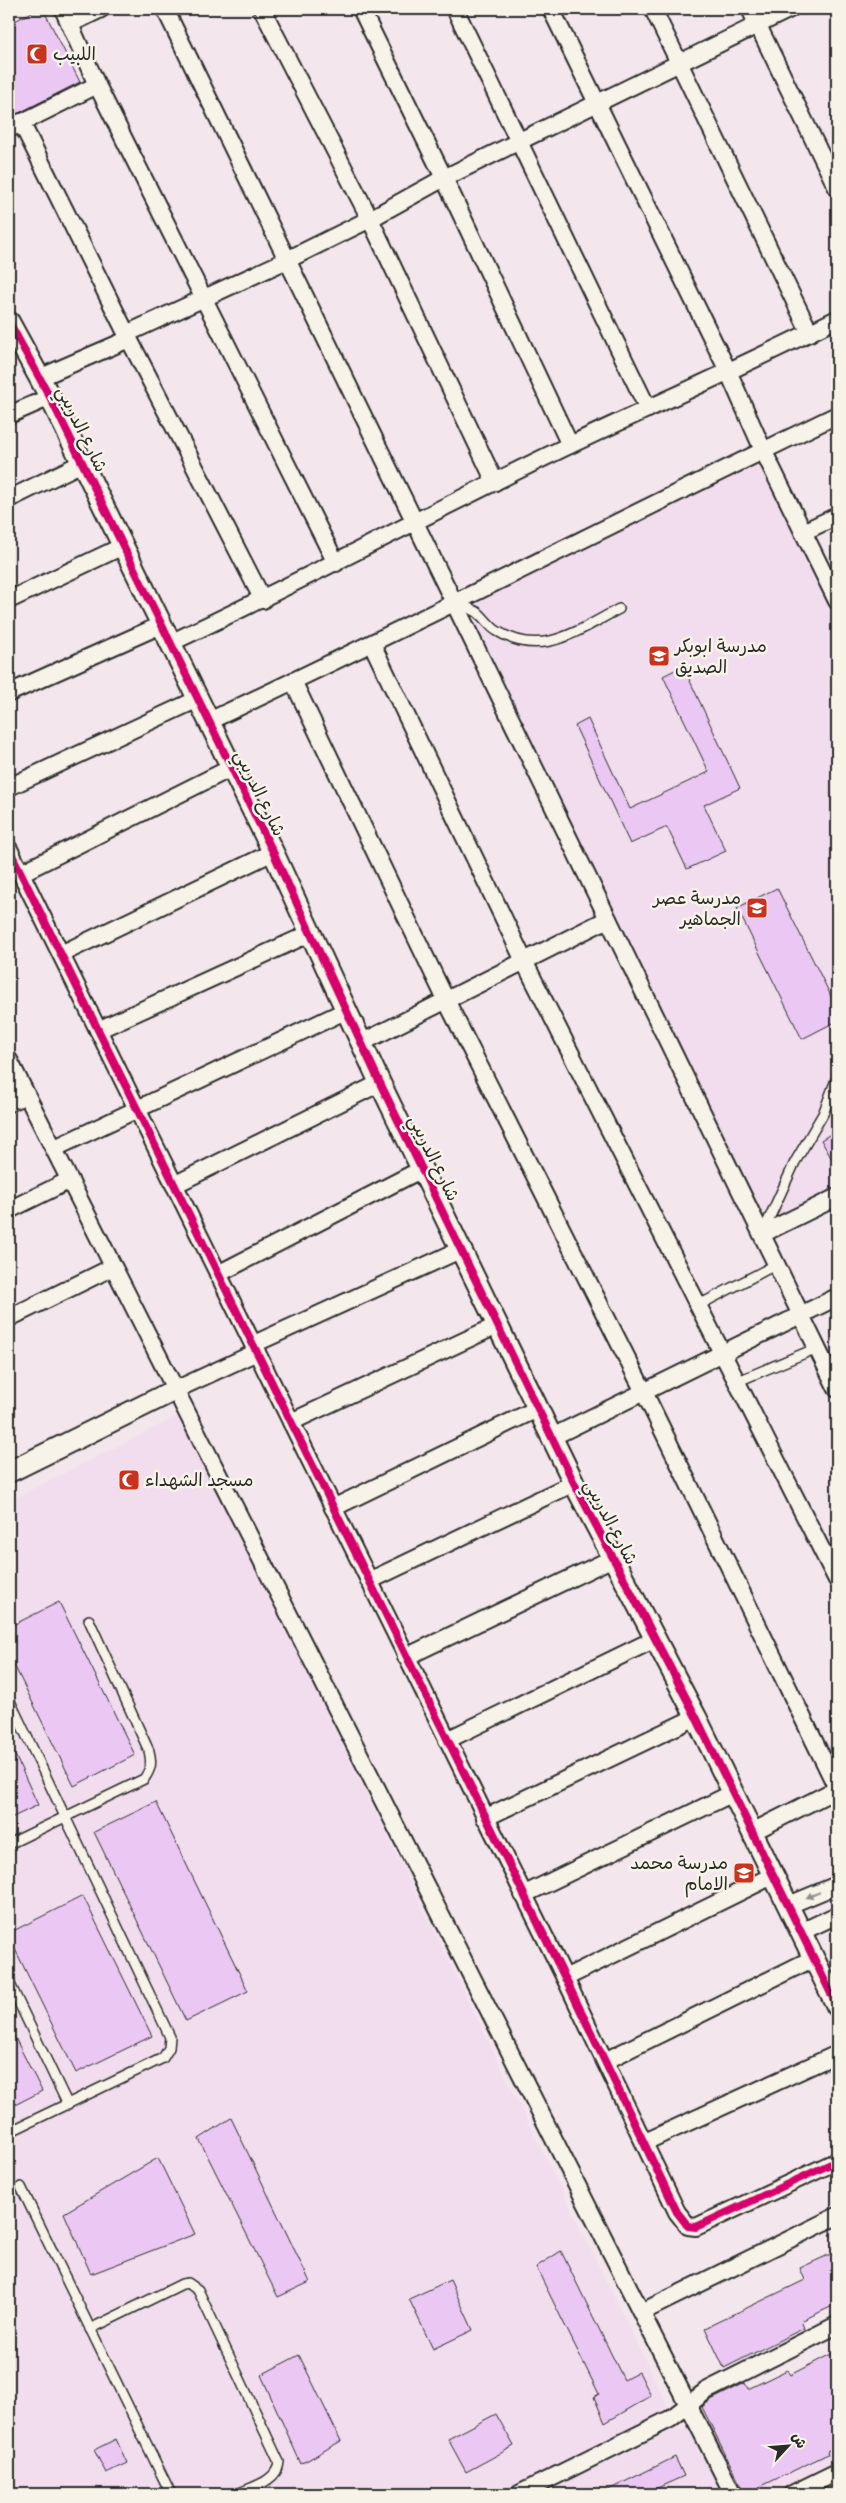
<svg xmlns="http://www.w3.org/2000/svg" width="846" height="2503" viewBox="0 0 846 2503" font-family="'Indie Flower','Playpen Sans Arabic',sans-serif">
	<style>
		.built { fill: #f1ddee }
		.building { fill: #ebc8f4; stroke: #2b2b2b }
		.lines { fill: none; stroke-linecap: round; stroke-linejoin: round }
		.service-casing { stroke: #2b2b2b; stroke-width: 12 }
		.minor-casing { stroke: #2b2b2b; stroke-width: 20 }
		.tertiary-casing { stroke: #2b2b2b; stroke-width: 24 }
		.service { stroke: #f7f3e8; stroke-width: 9 }
		.minor { stroke: #f7f3e8; stroke-width: 16 }
		.tertiary { stroke: #f7f3e8; stroke-width: 20 }
		.cycleway-casing { stroke: #f7f3e8; stroke-width: 11 }
		.cycleway { stroke: #d6006c; stroke-width: 8 }
		.oneway { fill: #918f8a }
		.labels { text-anchor: middle; stroke-width: 5; stroke-linejoin: round; paint-order: stroke }
		.poi-label { font-size: 18px; fill: #2b2b2b; stroke: #f7f3e8; text-anchor: start }
		.street-label { font-size: 18px; fill: #2b2b2b; stroke: #f7f3e8 }
	</style>
	<rect width="100%" height="100%" fill="#f3e6ec"/>
	<filter id="ink" filterUnits="userSpaceOnUse"><feTurbulence type="fractalNoise" baseFrequency=".02" numOctaves="2"/><feDisplacementMap in="SourceGraphic" scale="10" xChannelSelector="R" yChannelSelector="G"/><feConvolveMatrix kernelMatrix="1 2 1 2 8 2 1 2 1" color-interpolation-filters="sRGB"/></filter>
	<g filter="url(#ink)">
		<!-- built -->
		<g class="built">
			<path d="M 763,450 L 837,601 L 837,1194 L 762,1232 L 453,602 Z"/>
			<path d="M 180,1415 L 680,2431 L 837,2353 L 837,2494 L 9,2494 L 9,1501 Z"/>
		</g>
		<!-- building -->
		<g class="building">
			<path d="M 38,9 L 43,9 L 80,82 L 9,118 L 9,24 Z"/>
			<path d="M 683,666 L 740,788 L 704,805 L 726,851 L 687,869 L 667,827 L 630,844 L 575,726 L 588,719 L 630,809 L 709,772 L 663,676 Z"/>
			<path d="M 777,888 L 837,1008 L 837,1021 L 802,1039 L 737,908 Z"/>
			<path d="M 837,1130 L 837,1168 L 821,1140 Z"/>
			<path d="M 59,1602 L 135,1755 L 74,1786 L 9,1655 L 9,1627 Z"/>
			<path d="M 9,1742 L 38,1805 L 9,1819 Z"/>
			<path d="M 156,1802 L 248,1991 L 186,2021 L 94,1832 Z"/>
			<path d="M 83,1896 L 152,2036 L 76,2073 L 9,1937 L 9,1933 Z"/>
			<path d="M 9,2026 L 42,2091 L 9,2108 Z"/>
			<path d="M 231,2118 L 310,2282 L 278,2297 L 199,2139 Z"/>
			<path d="M 158,2158 L 195,2234 L 91,2274 L 64,2213 Z"/>
			<path d="M 561,2251 L 624,2380 L 639,2372 L 651,2396 L 605,2423 L 594,2397 L 599,2394 L 536,2267 Z"/>
			<path d="M 837,2251 L 837,2304 L 801,2321 L 804,2328 L 724,2368 L 705,2328 L 805,2280 L 800,2268 Z"/>
			<path d="M 450,2280 L 473,2330 L 433,2349 L 409,2299 Z"/>
			<path d="M 837,2351 L 837,2447 L 827,2451 L 828,2454 L 745,2494 L 702,2407 L 711,2400 L 745,2383 L 748,2389 L 787,2370 L 790,2375 Z"/>
			<path d="M 299,2355 L 341,2441 L 301,2464 L 261,2375 Z"/>
			<path d="M 496,2414 L 514,2446 L 466,2472 L 448,2439 Z"/>
			<path d="M 116,2439 L 127,2463 L 106,2473 L 94,2450 Z"/>
			<path d="M 675,2457 L 684,2476 L 644,2494 L 600,2494 Z"/>
		</g>
		<g class="lines">
			<!-- service casing -->
			<g class="service-casing">
				<g id="service">
					<path d="M 456,603 C 462,606 470,608 477,612 C 484,617 489,626 497,631 C 542,659 578,630 619,609"/>
					<path d="M 763,1232 L 795,1162 L 823,1114 L 837,1077"/>
					<path d="M 699,1305 L 777,1264"/>
					<path d="M 736,1382 L 817,1348"/>
					<path d="M 9,1699 L 170,2037 L 169,2048 L 163,2058 L 9,2132"/>
					<path d="M 9,1844 L 144,1779 C 151,1769 152,1763 149,1751 L 89,1620"/>
					<path d="M 9,1982 L 68,2105"/>
					<path d="M 21,2187 L 171,2494"/>
					<path d="M 90,2329 L 182,2284 L 188,2283 L 198,2290 L 279,2462 C 278,2481 252,2487 237,2494"/>
				</g>
			</g>
			<!-- minor casing -->
			<g class="minor-casing">
				<g id="minor">
					<path d="M 63,9 L 97,85 L 336,563"/>
					<path d="M 165,9 L 837,1389"/>
					<path d="M 262,9 L 370,219 L 495,482"/>
					<path d="M 361,9 L 444,178 L 570,445"/>
					<path d="M 455,9 L 648,409"/>
					<path d="M 551,9 L 728,371 L 763,450 L 837,601"/>
					<path d="M 653,9 L 810,333"/>
					<path d="M 750,9 L 837,188"/>
					<path d="M 70,24 L 101,9"/>
					<path d="M 21,122 L 129,339 L 263,600"/>
					<path d="M 9,129 L 97,85"/>
					<path d="M 126,334 L 287,260 L 370,219 L 444,178 L 790,9"/>
					<path d="M 39,378 L 129,339"/>
					<path d="M 9,415 L 50,397"/>
					<path d="M 9,499 L 82,463"/>
					<path d="M 803,532 L 837,516"/>
					<path d="M 9,600 L 123,546"/>
					<path d="M 170,643 C 305,580 436,509 570,445 C 659,403 749,363 837,319"/>
					<path d="M 372,644 L 524,961 L 837,1580"/>
					<path d="M 293,681 L 446,1000 L 644,1392 L 837,1788"/>
					<path d="M 9,693 L 161,625"/>
					<path d="M 209,721 C 420,622 627,516 837,415"/>
					<path d="M 9,787 L 198,699"/>
					<path d="M 9,849 L 565,1978 L 677,2212 L 688,2226 L 696,2227 L 837,2161"/>
					<path d="M 21,873 L 231,768"/>
					<path d="M 61,954 L 273,852"/>
					<path d="M 98,1030 L 311,933"/>
					<path d="M 361,1043 L 608,919"/>
					<path d="M 9,1060 L 733,2494"/>
					<path d="M 9,1103 L 26,1095"/>
					<path d="M 55,1148 L 347,1010"/>
					<path d="M 174,1185 L 380,1083"/>
					<path d="M 9,1210 L 70,1180"/>
					<path d="M 762,1234 L 837,1197"/>
					<path d="M 218,1274 L 422,1169"/>
					<path d="M 9,1318 L 113,1267"/>
					<path d="M 254,1344 L 462,1249"/>
					<path d="M 175,1390 L 257,1352"/>
					<path d="M 291,1422 L 498,1325"/>
					<path d="M 552,1437 L 837,1297"/>
					<path d="M 333,1508 L 539,1408"/>
					<path d="M 369,1581 L 574,1483"/>
					<path d="M 406,1657 L 613,1558"/>
					<path d="M 447,1740 L 655,1639"/>
					<path d="M 485,1818 L 696,1717"/>
					<path d="M 752,1832 L 837,1789"/>
					<path d="M 523,1895 L 733,1793"/>
					<path d="M 789,1905 L 837,1885"/>
					<path d="M 803,1931 L 837,1915"/>
					<path d="M 565,1978 L 772,1876"/>
					<path d="M 605,2061 L 814,1958"/>
					<path d="M 645,2142 L 837,2054"/>
					<path d="M 642,2312 L 837,2216"/>
					<path d="M 519,2494 L 670,2419 L 706,2391 L 837,2325"/>
					<path d="M 792,2494 L 837,2472"/>
				</g>
			</g>
			<!-- tertiary casing -->
			<g class="tertiary-casing">
				<g id="tertiary">
					<path d="M 9,322 L 50,397 L 273,852 L 380,1083 L 574,1483 L 696,1717 L 837,2006"/>
					<path d="M 9,1472 L 175,1390"/>
				</g>
			</g>
			<!-- service -->
			<use href="#service" class="service"/>
			<!-- minor -->
			<use href="#minor" class="minor"/>
			<!-- tertiary -->
			<use href="#tertiary" class="tertiary"/>
			<!-- cycleway casing -->
			<g class="cycleway-casing">
				<g id="cycleway">
					<path d="M 9,322 L 50,397 L 273,852 L 380,1083 L 574,1483 L 696,1717 L 837,2006"/>
					<path d="M 9,849 L 565,1978 L 677,2212 L 688,2226 L 696,2227 L 837,2161"/>
				</g>
			</g>
			<!-- cycleway -->
			<use href="#cycleway" class="cycleway"/>
		</g>
		<!-- one-way arrows -->
		<defs><path id="oneway-solid" d="M-6-.8H1V-3.2L6.5 0L1 3.2V.8H-6Z" transform="scale(1.25)"/></defs>
		<use class="oneway" href="#oneway-solid" transform="translate(813 1895) rotate(158)"/>
	</g>
	<!-- icons -->
	<defs>
		<g id="mosque-square" transform="scale(1.125)"><rect x="-9" y="-9" width="18" height="18" rx="4" fill="#c8321e" stroke="#f7f3e8"/><path d="M3.5-4.9A6 6 0 1 0 3.5 4.9A5 5 0 1 1 3.5-4.9Z" fill="#fff"/></g>
		<g id="school-square" transform="scale(1.125)"><rect x="-9" y="-9" width="18" height="18" rx="4" fill="#c8321e" stroke="#f7f3e8"/><path d="M0-5L7-2L0 1L-7-2ZM-4 1L0 2.5L4 1V4Q0 6-4 4Z" fill="#fff"/></g>
	</defs>
	<g fill-rule="evenodd">
		<use href="#mosque-square" x="37" y="54"/>
		<use href="#school-square" x="659" y="656"/>
		<use href="#school-square" x="757" y="908"/>
		<use href="#mosque-square" x="129" y="1480"/>
		<use href="#school-square" x="744" y="1873"/>
	</g>
	<g class="labels">
		<!-- poi labels -->
		<g class="poi-label">
			<text x="53" y="60">اللبيب</text>
			<text x="675" y="652">مدرسة ابوبكر<tspan x="675" dy="21">الصديق</tspan></text>
			<text x="741" y="904" text-anchor="end">مدرسة عصر<tspan x="741" dy="21">الجماهير</tspan></text>
			<text x="145" y="1486">مسجد الشهداء</text>
			<text x="728" y="1869" text-anchor="end">مدرسة محمد<tspan x="728" dy="21">الامام</tspan></text>
		</g>
		<!-- street labels -->
		<g class="street-label">
			<text transform="translate(82 429) rotate(64)" y="6">شارع الدريبي</text>
			<text transform="translate(260 793) rotate(64)" y="6">شارع الدريبي</text>
			<text transform="translate(434 1158) rotate(64)" y="6">شارع الدريبي</text>
			<text transform="translate(611 1522) rotate(62)" y="6">شارع الدريبي</text>
		</g>
	</g>
	<!-- margin -->
	<rect width="846" height="2503" fill="none" stroke="#f7f3e8" stroke-width="30"/>
	<rect x="15" y="15" width="816" height="2473" fill="none" stroke="#2b2b2b" stroke-width="2" filter="url(#ink)"/>
	<!-- north arrow -->
	<g transform="translate(788 2446) rotate(64)" stroke="#f7f3e8" stroke-width="4" paint-order="stroke">
	<path d="M0-4L9 19L0 12L-9 19Z" fill="#2b2b2b"/>
	<text y="-8" font-size="14" font-weight="bold" text-anchor="middle" fill="#2b2b2b">ش</text>
	</g>
</svg>
